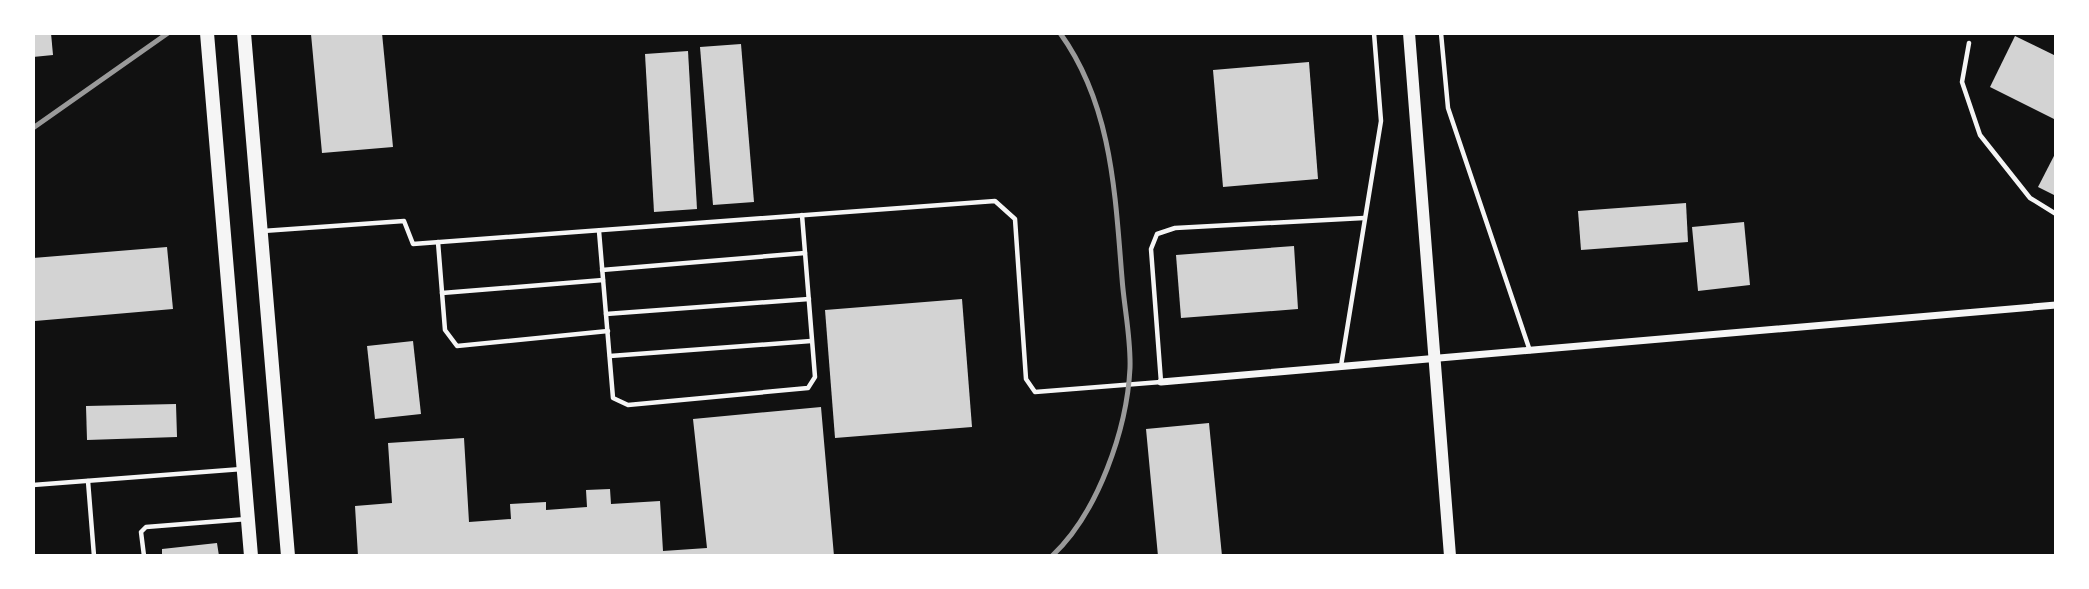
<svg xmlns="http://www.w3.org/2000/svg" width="2089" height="589" viewBox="0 0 2089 589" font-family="'Space Grotesk',sans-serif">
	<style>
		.building { fill: #d3d3d3 }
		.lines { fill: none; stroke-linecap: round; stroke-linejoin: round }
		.service { stroke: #f5f5f5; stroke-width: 4.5 }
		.minor { stroke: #f5f5f5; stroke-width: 7 }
		.secondary { stroke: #f5f5f5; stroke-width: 12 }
		.primary { stroke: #f5f5f5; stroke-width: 14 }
		.rail { stroke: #9a9a9a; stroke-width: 5 }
	</style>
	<rect width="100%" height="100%" fill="#111"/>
	<!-- building -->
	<g class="building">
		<path d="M 33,33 L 51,33 L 53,55 L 33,57 Z"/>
		<path d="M 316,33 L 382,33 L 393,147 L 322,153 L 311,34 Z"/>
		<path d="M 2015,36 L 2056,56 L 2056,120 L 1990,87 Z"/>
		<path d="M 741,44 L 754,202 L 713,205 L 700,47 Z"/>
		<path d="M 688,51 L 697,209 L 654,212 L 645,54 Z"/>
		<path d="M 1309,62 L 1318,179 L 1223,187 L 1213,70 Z"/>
		<path d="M 2056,152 L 2056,196 L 2038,187 Z"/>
		<path d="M 1686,203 L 1688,242 L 1581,250 L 1578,211 Z"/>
		<path d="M 1744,222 L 1750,285 L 1698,291 L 1692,227 Z"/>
		<path d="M 1294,246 L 1298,309 L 1181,318 L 1176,255 Z"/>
		<path d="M 167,247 L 173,309 L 35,321 L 33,258 Z"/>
		<path d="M 962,299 L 972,427 L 835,438 L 825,310 Z"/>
		<path d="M 413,341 L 421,414 L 375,419 L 367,346 Z"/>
		<path d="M 176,404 L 177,437 L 87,440 L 86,406 Z"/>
		<path d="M 821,407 L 834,556 L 358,556 L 355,506 L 392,503 L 388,443 L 464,438 L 469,522 L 511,519 L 510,504 L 546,502 L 546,510 L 587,507 L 586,490 L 610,489 L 611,504 L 660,501 L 663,551 L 707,548 L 693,419 Z"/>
		<path d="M 1209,423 L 1222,556 L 1158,556 L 1146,429 Z"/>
		<path d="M 217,543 L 219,556 L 162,556 L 162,549 Z"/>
	</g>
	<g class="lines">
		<!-- service -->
		<g class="service">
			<path d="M 1441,33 L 1448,108 L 1530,351"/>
			<path d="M 1969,43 L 1962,82 L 1980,135 L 2030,198 L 2056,214"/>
			<path d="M 263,231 L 404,221 L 413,244 L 995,201 L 1015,219 L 1026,379 L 1035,392 L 1161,382 L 1151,249 L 1157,234 L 1175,228 L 1364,218"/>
			<path d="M 599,231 L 613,398 L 628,405 L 808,388 L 815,377 L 802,215"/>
			<path d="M 438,242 L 445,330 L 457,346 L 608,331"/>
			<path d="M 602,270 L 805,253"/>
			<path d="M 442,293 L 603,280"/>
			<path d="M 606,314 L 809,299"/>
			<path d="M 610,356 L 811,341"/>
			<path d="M 1341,366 L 1381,121 L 1374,33"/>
			<path d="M 88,481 L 94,556"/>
			<path d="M 33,485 L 242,469"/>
			<path d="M 144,556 L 141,532 L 146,527 L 247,519"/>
		</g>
		<!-- minor -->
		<path class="minor" d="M 1161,382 L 2056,305"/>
		<!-- secondary -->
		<path class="secondary" d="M 1409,33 L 1450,556"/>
		<!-- primary -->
		<g class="primary">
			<path d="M 207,33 L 251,556"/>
			<path d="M 244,33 L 288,556"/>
		</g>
		<!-- rail -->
		<g class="rail">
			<path d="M 33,128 L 168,33"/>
			<path d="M 1052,556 C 1098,513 1127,429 1130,368 C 1131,338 1124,307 1122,278 C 1115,193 1112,105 1060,33"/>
		</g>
	</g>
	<!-- border -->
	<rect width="2089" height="589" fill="none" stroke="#ffffff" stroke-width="70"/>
</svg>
